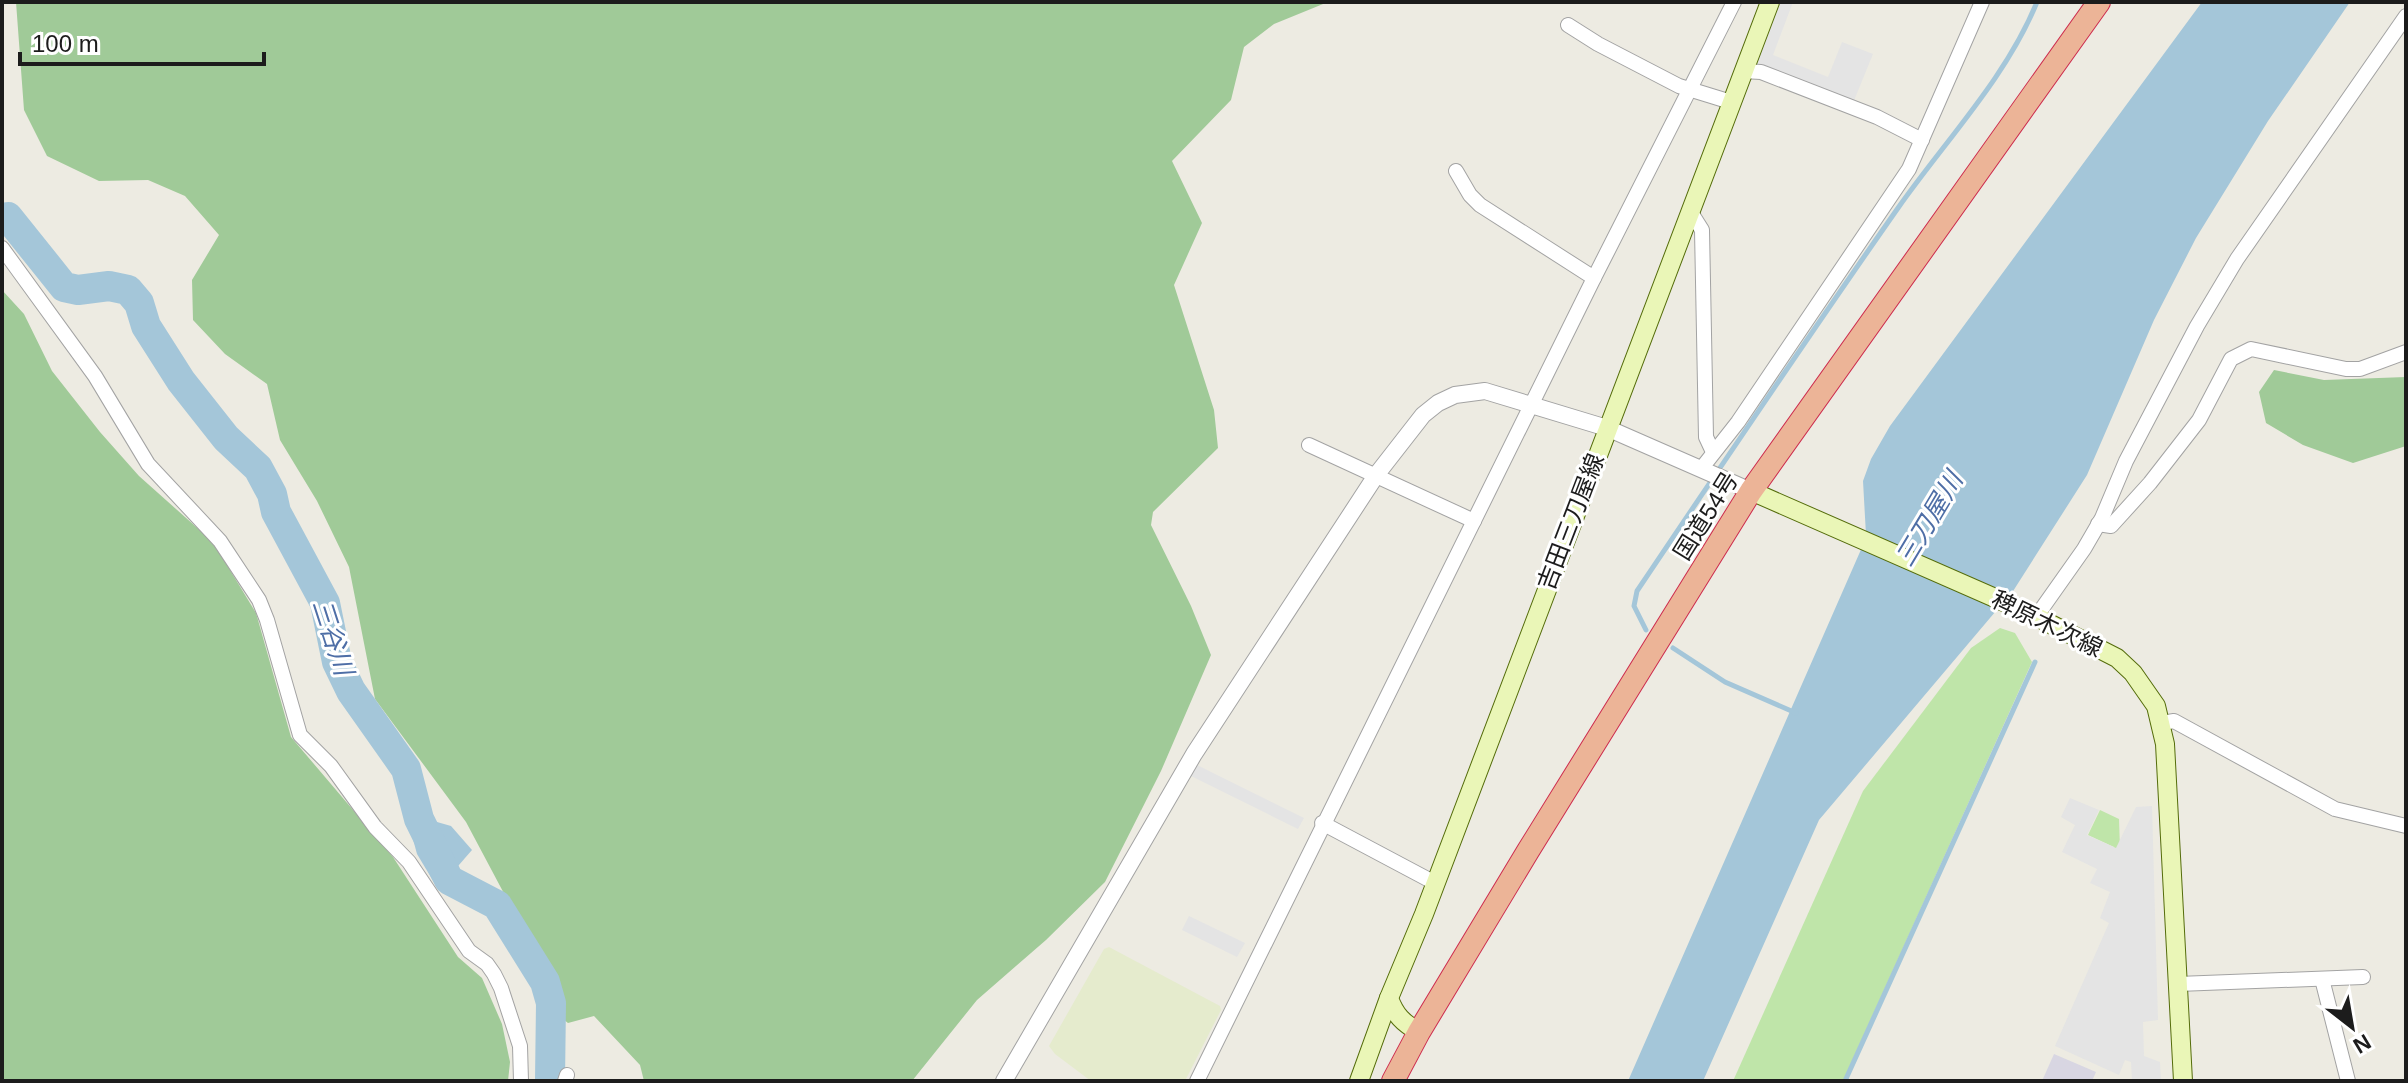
<svg xmlns="http://www.w3.org/2000/svg" width="2408" height="1083" viewBox="0 0 2408 1083" font-family="Arial,'Noto Sans JP',sans-serif">
	<style>
		.farmland { fill: #e5ebcd }
		.grass { fill: #bfe5a9 }
		.forest { fill: #a0ca98 }
		.parking { fill: #e4e4e4 }
		.plaza { fill: #d8d6e2 }
		.water { fill: #a4c6d9 }
		.lines { fill: none; stroke-linecap: round; stroke-linejoin: round }
		.stream { stroke: #a4c6d9; stroke-width: 5 }
		.river { stroke: #a4c6d9; stroke-width: 30 }
		.minor-casing { stroke: #a3a3a3; stroke-width: 16 }
		.tertiary-casing { stroke: #a3a3a3; stroke-width: 18 }
		.secondary-casing { stroke: #546c0a; stroke-width: 20 }
		.trunk-casing { stroke: #cd2c4e; stroke-width: 24 }
		.minor { stroke: #fff; stroke-width: 14 }
		.tertiary { stroke: #fff; stroke-width: 16 }
		.secondary { stroke: #eaf6b7; stroke-width: 18 }
		.trunk { stroke: #ecb497; stroke-width: 22 }
		.labels { text-anchor: middle; stroke-width: 6; stroke-linejoin: round; paint-order: stroke }
		.street-label { font-size: 24px; fill: #1c1c1c; stroke: #fff }
		.water-label { font-size: 26px; font-style: italic; fill: #4e6ea6; stroke: #fff }
	</style>
	<rect width="100%" height="100%" fill="#edebe2"/>
	<!-- farmland -->
	<path class="farmland" d="M 1109,947 L 1220,1006 L 1221,1010 L 1185,1081 L 1091,1081 L 1055,1054 L 1049,1046 L 1104,949 Z"/>
	<!-- grass -->
	<g class="grass">
		<path d="M 2000,628 L 2015,633 L 2032,662 L 1843,1081 L 1733,1081 L 1863,791 L 1971,648 Z"/>
		<path d="M 2100,810 L 2119,819 L 2120,850 L 2108,860 L 2114,847 L 2088,835 Z"/>
	</g>
	<!-- forest -->
	<g class="forest">
		<path d="M 16,2 L 1328,2 L 1274,24 L 1244,47 L 1231,100 L 1172,161 L 1202,223 L 1174,285 L 1214,410 L 1218,448 L 1153,512 L 1151,525 L 1191,606 L 1211,655 L 1161,771 L 1105,882 L 1046,940 L 977,1000 L 912,1081 L 644,1081 L 640,1065 L 594,1016 L 568,1023 L 558,1015 L 549,978 L 466,822 L 375,699 L 349,567 L 317,501 L 280,440 L 267,384 L 225,354 L 193,320 L 192,280 L 219,235 L 185,196 L 148,180 L 99,181 L 47,156 L 24,110 Z"/>
		<path d="M 2,290 L 24,314 L 52,371 L 100,432 L 139,476 L 213,542 L 256,613 L 291,737 L 393,857 L 458,957 L 482,978 L 502,1024 L 510,1062 L 508,1081 L 2,1081 Z"/>
		<path d="M 2274,370 L 2324,380 L 2406,377 L 2406,446 L 2353,463 L 2303,445 L 2266,423 L 2259,392 Z"/>
	</g>
	<!-- parking -->
	<g class="parking">
		<path d="M 1778,2 L 1793,2 L 1773,55 L 1828,77 L 1842,42 L 1873,54 L 1853,103 L 1754,64 Z"/>
		<path d="M 1193,763 L 1304,818 L 1298,829 L 1187,774 Z"/>
		<path d="M 2070,798 L 2099,810 L 2087,835 L 2116,848 L 2136,807 L 2152,806 L 2158,1020 L 2143,1022 L 2144,1056 L 2160,1062 L 2161,1081 L 2132,1081 L 2131,1062 L 2125,1060 L 2119,1075 L 2055,1046 L 2109,923 L 2100,918 L 2110,892 L 2090,883 L 2097,869 L 2062,852 L 2075,825 L 2061,817 Z"/>
		<path d="M 1189,916 L 1245,943 L 1237,957 L 1182,930 Z"/>
	</g>
	<!-- plaza -->
	<path class="plaza" d="M 2054,1054 L 2096,1072 L 2092,1081 L 2042,1081 Z"/>
	<!-- water -->
	<g class="water">
		<path d="M 2202,2 L 2350,2 L 2268,121 L 2196,238 L 2154,320 L 2087,475 L 2008,599 L 1866,535 L 1863,481 L 1871,459 L 1890,426 Z"/>
		<path d="M 1863,545 L 2001,605 L 1819,820 L 1703,1081 L 1628,1081 Z"/>
		<path d="M 423,818 L 451,826 L 472,850 L 438,889 L 417,854 L 410,828 Z"/>
	</g>
	<g class="lines">
		<!-- stream -->
		<g class="stream">
			<path d="M 1646,630 L 1634,606 L 1637,591 C 1723,463 1809,335 1898,208 C 1945,141 2006,78 2037,2"/>
			<path d="M 1673,648 L 1725,682 L 1796,713"/>
			<path d="M 1845,1081 L 2035,662"/>
		</g>
		<!-- river -->
		<path class="river" d="M 2,218 L 8,217 L 64,287 L 78,290 L 109,286 L 128,290 L 139,303 L 146,326 L 181,381 L 226,438 L 258,468 L 272,494 L 276,512 L 325,603 L 337,662 L 351,691 L 406,769 L 419,819 L 449,880 L 497,905 L 545,982 L 551,1003 L 550,1081"/>
		<!-- minor casing -->
		<g class="minor-casing">
			<g id="minor">
				<path d="M 1568,25 L 1598,44 L 1679,86 L 1731,102"/>
				<path d="M 1743,71 L 1761,72 L 1877,117 L 1922,140"/>
				<path d="M 1456,171 L 1470,195 L 1480,205 L 1594,278"/>
				<path d="M 1690,211 L 1702,230 L 1706,437 L 1713,452"/>
				<path d="M 2,248 L 95,376 L 148,464 L 220,541 L 259,600 L 267,620 L 300,735 L 331,766 L 375,827 L 409,862 L 469,951 L 487,964 L 494,974 L 501,988 L 520,1046 L 521,1081"/>
				<path d="M 1309,445 L 1474,521"/>
				<path d="M 1701,469 L 1738,422 L 1909,169 L 1982,2"/>
				<path d="M 2098,524 L 2111,526 L 2150,483 L 2199,420 L 2231,359 L 2251,349 L 2346,369 L 2360,369 L 2406,352"/>
				<path d="M 2036,617 L 2084,549 L 2102,518 L 2126,461 L 2197,326 L 2237,259 L 2406,16"/>
				<path d="M 2162,723 L 2174,721 L 2335,809 L 2406,826"/>
				<path d="M 1322,823 L 1435,883"/>
				<path d="M 2322,979 L 2348,1081"/>
				<path d="M 2178,984 L 2363,977"/>
				<path d="M 565,1081 L 567,1075"/>
				<path d="M 1197,1081 L 1594,278 L 1734,2"/>
			</g>
		</g>
		<!-- tertiary casing -->
		<g class="tertiary-casing">
			<path id="tertiary" d="M 1004,1081 L 1194,754 L 1377,474 L 1423,415 L 1438,403 L 1455,395 L 1485,391 L 1607,428 L 1751,491"/>
		</g>
		<!-- secondary casing -->
		<g class="secondary-casing">
			<g id="secondary">
				<path d="M 1751,491 L 2027,612 L 2117,658 L 2133,673 L 2156,706 L 2165,744 L 2183,1081"/>
				<path d="M 1419,1032 C 1403,1023 1395,1015 1389,998 L 1424,914 L 1770,2"/>
				<path d="M 1359,1081 L 1389,998"/>
			</g>
		</g>
		<!-- trunk casing -->
		<g class="trunk-casing">
			<path id="trunk" d="M 1393,1081 L 1419,1032 L 1528,851 L 1751,491 L 2099,2"/>
		</g>
		<!-- minor -->
		<use href="#minor" class="minor"/>
		<!-- tertiary -->
		<use href="#tertiary" class="tertiary"/>
		<!-- secondary -->
		<use href="#secondary" class="secondary"/>
		<!-- trunk -->
		<use href="#trunk" class="trunk"/>
	</g>
	<g class="labels">
		<!-- street labels -->
		<g class="street-label">
			<text transform="translate(1706 516) rotate(-58)" y="8">国道54号</text>
			<text transform="translate(1571 522) rotate(-69)" y="8">吉田三刀屋線</text>
			<text transform="translate(2047 624) rotate(26)" y="8">稗原木次線</text>
		</g>
		<!-- water labels -->
		<g class="water-label">
			<text transform="translate(1929 519) rotate(-59)" y="9">三刀屋川</text>
			<text transform="translate(333 637) rotate(72)" y="9">三谷川</text>
		</g>
	</g>
	<!-- border -->
	<rect width="2408" height="1083" fill="none" stroke="#1c1c1c" stroke-width="8"/>
	<!-- north arrow -->
	<g transform="translate(2352 1027) rotate(149)" stroke="#ffffff" stroke-width="6" paint-order="stroke">
	<path d="M0-6L14 30L0 20L-14 30Z" fill="#1c1c1c"/>
	<text y="-12" font-size="22" font-weight="bold" text-anchor="middle" fill="#1c1c1c">N</text>
	</g>
	<!-- scale -->
	<path d="M20 52v12h244v-12" fill="none" stroke="#1c1c1c" stroke-width="4"/>
	<text x="32" y="52" font-size="24" fill="#1c1c1c" stroke="#ffffff" stroke-width="6" paint-order="stroke">100 m</text>
</svg>
